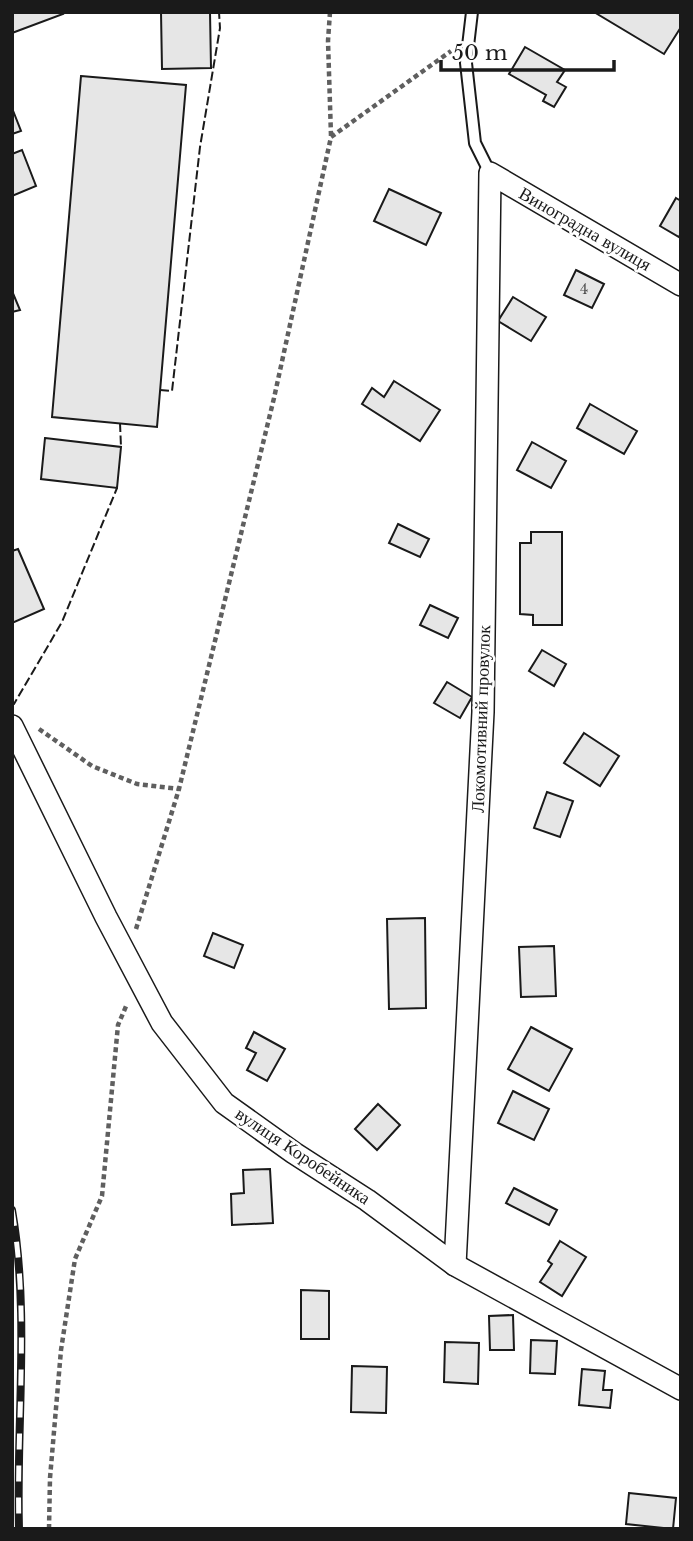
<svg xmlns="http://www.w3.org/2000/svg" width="693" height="1541" viewBox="0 0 693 1541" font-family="'Libre Baskerville',serif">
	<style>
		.building { fill: #e6e6e6; stroke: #1a1a1a; stroke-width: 2 }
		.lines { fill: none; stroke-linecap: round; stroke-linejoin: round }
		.lane-casing { stroke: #1a1a1a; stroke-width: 14 }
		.street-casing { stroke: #1a1a1a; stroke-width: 24 }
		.path { stroke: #5f5f5f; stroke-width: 4.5; stroke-dasharray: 5 3.5; stroke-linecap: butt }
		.lane { stroke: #fff; stroke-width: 10 }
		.street { stroke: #fff; stroke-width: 21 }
		.rail-casing { stroke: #1a1a1a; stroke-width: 8 }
		.rail { stroke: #fff; stroke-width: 5; stroke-dasharray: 16; stroke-linecap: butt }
		.fence { stroke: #1a1a1a; stroke-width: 2; stroke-dasharray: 9 3.5; stroke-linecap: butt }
		.labels { text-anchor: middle; stroke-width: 5; stroke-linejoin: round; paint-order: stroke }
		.number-label { font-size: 14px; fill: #4d4d4d }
		.street-label { font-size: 18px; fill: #1a1a1a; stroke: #fff }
	</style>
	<rect width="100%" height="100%" fill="#fff"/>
	<!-- building -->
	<g class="building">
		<path d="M 12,12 L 62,12 L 63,14 L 12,33 Z"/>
		<path d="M 161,12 L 210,12 L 211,68 L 162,69 Z"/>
		<path d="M 594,12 L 681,12 L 681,27 L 664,54 Z"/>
		<path d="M 525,47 L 565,70 L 557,82 L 566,87 L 554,107 L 543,101 L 546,95 L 509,74 Z"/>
		<path d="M 81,76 L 186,85 L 157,427 L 52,417 Z"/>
		<path d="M 12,108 L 21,131 L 12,134 Z"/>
		<path d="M 22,150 L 36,186 L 12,196 L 12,154 Z"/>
		<path d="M 389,189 L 441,213 L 426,245 L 374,221 Z"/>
		<path d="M 676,198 L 681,201 L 681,233 L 679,237 L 660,226 Z"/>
		<path d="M 576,270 L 604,284 L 592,308 L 564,295 Z"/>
		<path d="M 12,291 L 20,310 L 12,312 Z"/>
		<path d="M 513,297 L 546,317 L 531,341 L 498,321 Z"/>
		<path d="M 394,381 L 440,410 L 420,441 L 362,404 L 372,388 L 384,397 Z"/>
		<path d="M 590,404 L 637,431 L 624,454 L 577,428 Z"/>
		<path d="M 45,438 L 121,447 L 117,488 L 41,479 Z"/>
		<path d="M 532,442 L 566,461 L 551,488 L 517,470 Z"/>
		<path d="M 398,524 L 429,539 L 420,557 L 389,543 Z"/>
		<path d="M 531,532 L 562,532 L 562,625 L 533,625 L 533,615 L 520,614 L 520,543 L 531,543 Z"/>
		<path d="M 18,549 L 44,609 L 12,623 L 12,551 Z"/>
		<path d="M 430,605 L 458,618 L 448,638 L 420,625 Z"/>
		<path d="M 542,650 L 566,664 L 554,686 L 529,671 Z"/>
		<path d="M 447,682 L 472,697 L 460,718 L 434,703 Z"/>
		<path d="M 584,733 L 619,756 L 600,786 L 564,763 Z"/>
		<path d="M 547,792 L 573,801 L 560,837 L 534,828 Z"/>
		<path d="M 425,918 L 426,1008 L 389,1009 L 387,919 Z"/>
		<path d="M 213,933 L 243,945 L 234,968 L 204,956 Z"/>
		<path d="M 554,946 L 556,996 L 521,997 L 519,947 Z"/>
		<path d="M 531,1027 L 572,1049 L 549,1091 L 508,1069 Z"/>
		<path d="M 254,1032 L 285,1049 L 267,1081 L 247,1070 L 256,1053 L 246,1048 Z"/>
		<path d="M 513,1091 L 549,1109 L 534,1140 L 498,1123 Z"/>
		<path d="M 378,1104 L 400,1125 L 377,1150 L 355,1129 Z"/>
		<path d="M 270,1169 L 273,1223 L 232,1225 L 231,1194 L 244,1193 L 243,1170 Z"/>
		<path d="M 514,1188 L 557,1210 L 549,1225 L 506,1203 Z"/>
		<path d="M 560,1241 L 586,1257 L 562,1296 L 540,1282 L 552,1264 L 548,1261 Z"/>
		<path d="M 301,1290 L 329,1291 L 329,1339 L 301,1339 Z"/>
		<path d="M 513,1315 L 514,1350 L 490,1350 L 489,1316 Z"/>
		<path d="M 531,1340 L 557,1341 L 555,1374 L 530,1373 Z"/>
		<path d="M 445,1342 L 479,1343 L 478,1384 L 444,1382 Z"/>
		<path d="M 352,1366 L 387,1367 L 386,1413 L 351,1412 Z"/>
		<path d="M 582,1369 L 605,1371 L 603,1390 L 612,1390 L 610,1408 L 579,1405 Z"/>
		<path d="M 629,1493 L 676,1498 L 673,1529 L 626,1524 Z"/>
	</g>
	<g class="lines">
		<!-- lane casing -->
		<g class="lane-casing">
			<path id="lane" d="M 472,12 L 466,63 L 475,143 L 490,173"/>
		</g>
		<!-- street casing -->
		<g class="street-casing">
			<g id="street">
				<path d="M 12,726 L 106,917 L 162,1023 L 224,1103 L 294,1153 L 367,1200 L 455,1265 L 681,1389"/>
				<path d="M 455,1265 L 483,712 L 490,173 L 681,285"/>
			</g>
		</g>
		<!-- path -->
		<g class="path">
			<path d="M 330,12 L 328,41 L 331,136"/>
			<path d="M 39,729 L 92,766 L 137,784 L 179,789"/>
			<path d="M 136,929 L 179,789 L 274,398 L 331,137 L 451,51"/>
			<path d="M 49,1529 L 50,1478 L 61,1350 L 75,1259 L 102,1196 L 118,1025 L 127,1004"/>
		</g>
		<!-- lane -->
		<use href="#lane" class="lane"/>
		<!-- street -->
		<use href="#street" class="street"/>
		<!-- rail casing -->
		<g class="rail-casing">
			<path id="rail" d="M 12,1210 C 30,1314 16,1423 19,1529"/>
		</g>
		<!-- rail -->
		<use href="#rail" class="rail"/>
		<!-- fence -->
		<g class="fence">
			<path d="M 160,390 L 172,391 L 200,147 L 220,28 L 219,12"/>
			<path d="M 120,423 L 121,447"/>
			<path d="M 12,701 L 14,704 L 62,622 L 117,488"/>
		</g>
	</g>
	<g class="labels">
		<!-- number labels -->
		<g class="number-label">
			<text x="584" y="294">4</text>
		</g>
		<!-- street labels -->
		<g class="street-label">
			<text transform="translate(585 229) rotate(30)" y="6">Виноградна вулиця</text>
			<text transform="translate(481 719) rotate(-88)" y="6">Локомотивний провулок</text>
			<text transform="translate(303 1156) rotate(34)" y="6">вулиця Коробейника</text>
		</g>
	</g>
	<!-- border -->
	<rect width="693" height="1541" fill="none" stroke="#1a1a1a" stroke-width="28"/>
	<!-- scale -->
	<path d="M441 60v10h173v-10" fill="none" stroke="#1a1a1a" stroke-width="3.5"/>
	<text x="452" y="60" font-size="21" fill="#1a1a1a" stroke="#ffffff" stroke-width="5" paint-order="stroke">50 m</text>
</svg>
